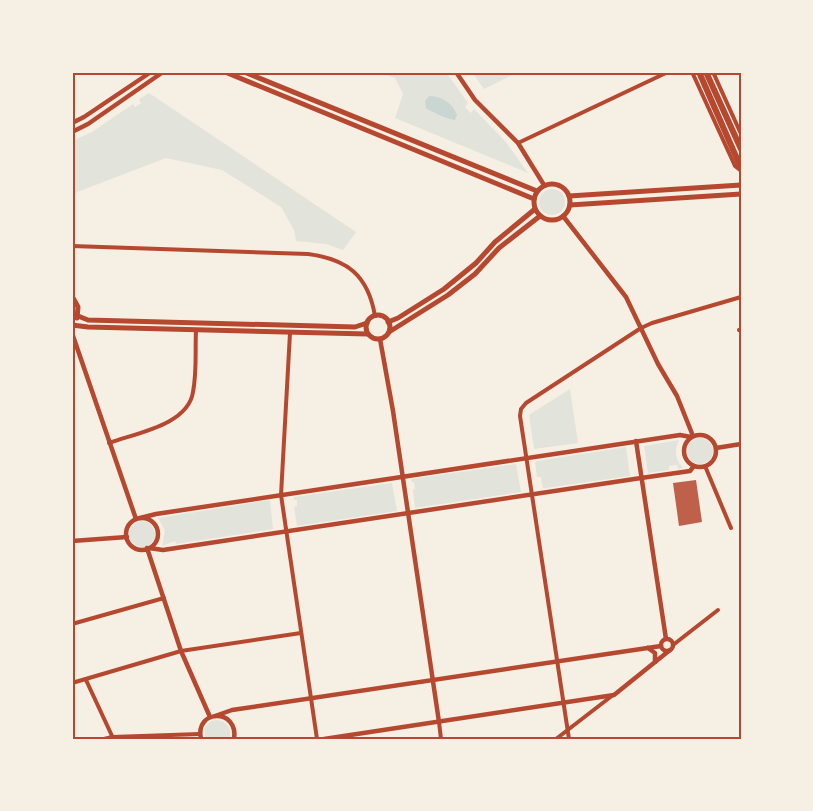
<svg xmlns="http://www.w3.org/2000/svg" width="813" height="811" viewBox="0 0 813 811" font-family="'Golos Text',sans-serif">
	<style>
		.green { fill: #e2e4dc }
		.water { fill: #c9d6d2 }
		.building { fill: #bf614a }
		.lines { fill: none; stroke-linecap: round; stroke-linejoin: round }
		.minor { stroke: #b5482f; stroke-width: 4 }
		.tertiary { stroke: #b5482f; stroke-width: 4.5 }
		.secondary { stroke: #b5482f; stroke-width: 5 }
		.primary { stroke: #b5482f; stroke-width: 6 }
		.neatline { fill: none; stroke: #b5482f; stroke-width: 2 }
	</style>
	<rect width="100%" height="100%" fill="#f6efe4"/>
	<!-- green -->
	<g class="green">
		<path d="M 379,72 L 446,72 L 468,103 L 465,107 L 471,113 L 474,109 L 506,142 L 528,173 L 395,118 L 403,94 L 395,78 Z"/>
		<path d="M 472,72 L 510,72 L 512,75 L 484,89 Z"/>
		<path d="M 149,93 L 356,232 L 343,250 L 326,244 L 296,241 L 294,230 L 281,207 L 222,170 L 166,158 L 72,194 L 72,141 L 92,132 L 133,104 L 135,107 L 141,103 L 139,99 Z"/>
		<circle cx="552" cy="202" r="13"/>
		<path d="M 570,389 L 578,443 L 534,449 L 529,415 Z"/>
		<circle cx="700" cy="451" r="13"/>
		<path d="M 679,440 C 674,450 675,460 683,468 L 678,469 L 677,465 L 669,466 L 669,470 L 648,473 L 644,446 Z"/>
		<path d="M 626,447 L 630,476 L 539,489 L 543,488 L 541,477 L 537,477 L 535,462 L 537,461 Z"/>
		<path d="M 516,464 L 521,492 L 415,508 L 413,490 L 415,489 L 414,482 L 412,482 L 411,479 Z"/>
		<path d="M 392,483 L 397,511 L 297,526 L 294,507 L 297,506 L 297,500 L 294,500 L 294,497 Z"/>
		<path d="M 270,500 L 273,529 L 176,544 L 175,541 L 162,546 L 165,531 L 158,518 Z"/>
		<circle cx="142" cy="534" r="13"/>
		<path d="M 216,720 C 227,721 232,728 230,739 L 205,739 L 205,728 L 211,721 Z"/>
	</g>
	<!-- water -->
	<path class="water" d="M 429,96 C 441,96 453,103 457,115 L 455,120 C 449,120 430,111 426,108 L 425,101 Z"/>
	<!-- building -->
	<path class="building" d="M 696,480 L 702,522 L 679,526 L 673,483 Z"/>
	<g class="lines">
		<!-- minor -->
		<g class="minor">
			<path d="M 692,72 L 735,166 L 740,170"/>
			<path d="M 713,72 L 741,134"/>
			<path d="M 518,143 L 668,72"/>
			<path d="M 72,246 L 308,254 C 347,259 368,275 375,316"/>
			<path d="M 739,330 L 741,329"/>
			<path d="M 290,333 L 281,495 L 317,739"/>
			<path d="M 109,443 C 136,433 188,425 193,392 C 197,372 195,351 196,331"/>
			<path d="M 705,466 L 731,528"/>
			<path d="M 72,624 L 164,598"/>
			<path d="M 673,645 L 718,610"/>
			<path d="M 86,680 L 113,738"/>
			<path d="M 72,683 L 181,651 L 301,633"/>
			<path d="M 439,722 L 441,739"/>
			<path d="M 104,739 L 112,737 L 200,734"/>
			<path d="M 556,739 L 613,695"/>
			<path d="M 569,739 L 520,416 L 521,409 L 526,403 L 641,328 L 652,323 L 741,297"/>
		</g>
		<!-- tertiary -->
		<g class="tertiary">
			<path d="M 456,72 L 475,100 L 518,143 L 544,185"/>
			<path d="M 72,123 L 84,117 L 151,72"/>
			<path d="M 72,132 L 88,124 L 163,72"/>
			<path d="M 563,216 L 626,297 L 658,364 L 677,396 L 693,436"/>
			<path d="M 72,333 L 136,519"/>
			<path d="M 380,339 L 393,411 L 439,722"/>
			<circle cx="700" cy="451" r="16"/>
			<path d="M 636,441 L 666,639"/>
			<path d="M 716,448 L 741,444"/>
			<path d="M 140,518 L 156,514 L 680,435 L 691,437"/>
			<circle cx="142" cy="534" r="16"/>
			<path d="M 72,541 L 127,537"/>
			<path d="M 147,548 L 181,651 L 210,717"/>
			<path d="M 149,548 L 163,550 L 641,478 L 690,471 L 694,466"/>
			<circle cx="667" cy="645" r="6"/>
			<path d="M 648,648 L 655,653 L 655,662"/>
			<path d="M 215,716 L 232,710 L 661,646"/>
			<path d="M 201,739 C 194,709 239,708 234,739"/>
			<path d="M 324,739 L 614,695 L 670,650"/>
		</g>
		<!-- secondary -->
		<g class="secondary">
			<path d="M 225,72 L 534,199"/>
			<path d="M 244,72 L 537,191"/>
			<circle cx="552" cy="202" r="18"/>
			<path d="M 569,196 L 741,185"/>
			<path d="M 570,205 L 741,194"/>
			<path d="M 72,296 L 78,307 L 77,318"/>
			<circle cx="378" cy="327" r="12"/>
			<path d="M 78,316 L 88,320 L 355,327 L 367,323"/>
			<path d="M 388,322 L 398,318 L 444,289 L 476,263 L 495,242 L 535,209"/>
			<path d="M 72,325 L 88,327 L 368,334"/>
			<path d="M 389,332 L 448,295 L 475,274 L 499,248 L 540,216"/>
		</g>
		<!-- primary -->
		<g class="primary">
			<path d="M 699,72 L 741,168"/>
			<path d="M 706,72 L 741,149"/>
		</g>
	</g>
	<!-- border -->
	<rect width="813" height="811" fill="none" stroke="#f6efe4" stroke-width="147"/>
	<rect x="74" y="74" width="666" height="664" class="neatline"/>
</svg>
